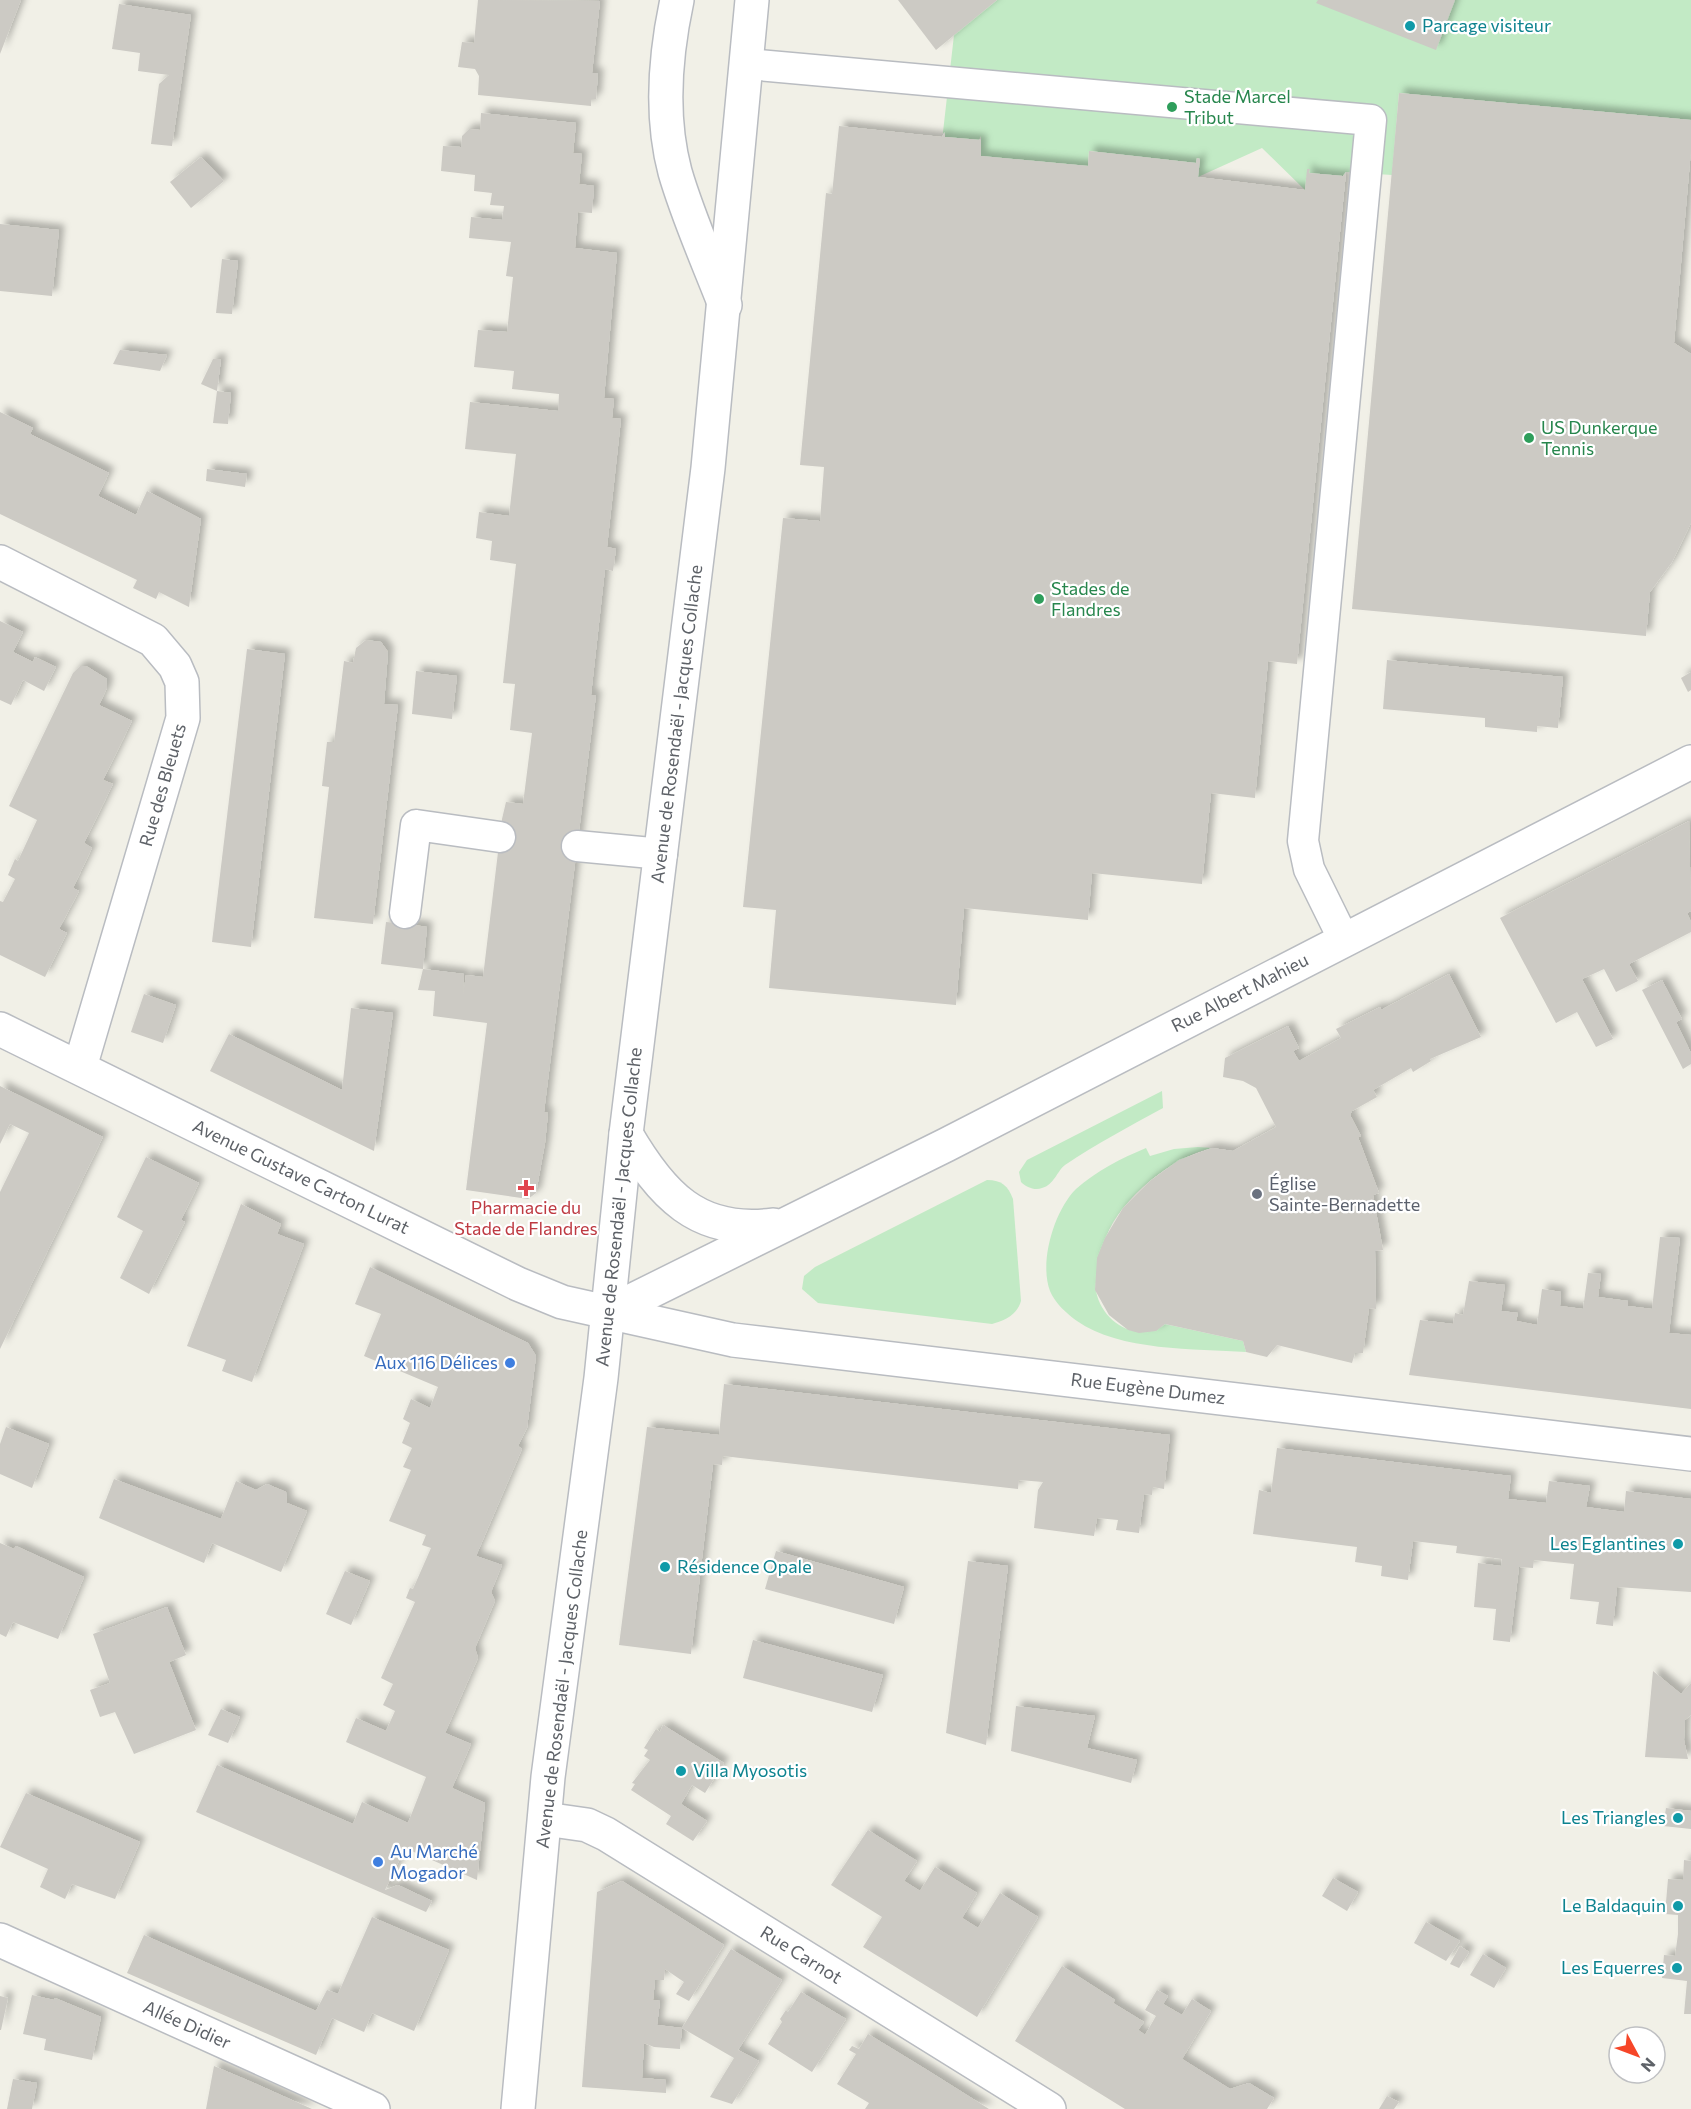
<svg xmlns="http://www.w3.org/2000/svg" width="1691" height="2109" viewBox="0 0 1691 2109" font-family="Commissioner,sans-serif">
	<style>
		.green { fill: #c2eac5 }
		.building { fill: #cccac4; filter: url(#shadow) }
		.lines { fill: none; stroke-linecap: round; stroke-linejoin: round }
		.service-casing { stroke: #b9bcc1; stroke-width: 33 }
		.minor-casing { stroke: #b9bcc1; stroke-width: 36 }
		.tertiary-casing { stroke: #b9bcc1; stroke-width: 36 }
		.service { stroke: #fff; stroke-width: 30 }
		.minor { stroke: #fff; stroke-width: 33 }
		.tertiary { stroke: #fff; stroke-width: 33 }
		.culture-dot { fill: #0f9aa8; stroke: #fff; stroke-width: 2 }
		.leisure-dot { fill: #2e9e5b; stroke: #fff; stroke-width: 2 }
		.health-dot { fill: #e0444e; stroke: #fff; stroke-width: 2 }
		.worship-dot { fill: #6b7280; stroke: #fff; stroke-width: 2 }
		.shop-dot { fill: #3f7fe0; stroke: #fff; stroke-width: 2 }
		.labels { text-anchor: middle; stroke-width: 4.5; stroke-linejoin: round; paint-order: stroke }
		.culture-label { font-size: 18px; fill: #0d838f; stroke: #fff; text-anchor: end }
		.leisure-label { font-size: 18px; fill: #27864d; stroke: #fff; text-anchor: start }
		.street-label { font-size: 18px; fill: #5e6268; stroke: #fff }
		.worship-label { font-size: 18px; fill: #5b616d; stroke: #fff; text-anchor: start }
		.health-label { font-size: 18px; fill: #be3a42; stroke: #fff }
		.shop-label { font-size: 18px; fill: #366cbe; stroke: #fff; text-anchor: end }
	</style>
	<defs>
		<filter id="shadow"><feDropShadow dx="5.5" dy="-5.5" stdDeviation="3" flood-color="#0004"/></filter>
	</defs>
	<rect width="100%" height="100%" fill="#f1f0e7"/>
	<!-- green -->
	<g class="green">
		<path d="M 997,0 L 1691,0 L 1691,120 L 1399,93 L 1392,175 L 1346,172 L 1343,176 L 1309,173 L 1308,169 L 1305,190 L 1262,148 L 1198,177 L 1200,159 L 1197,158 L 1196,163 L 1089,151 L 1088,166 L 981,156 L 981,136 L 979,140 L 945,137 L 943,132 L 954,35 Z"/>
		<path d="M 1162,1091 L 1163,1108 C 1130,1126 1096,1144 1065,1165 C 1057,1171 1054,1185 1042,1188 C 1035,1191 1026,1187 1021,1182 L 1019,1172 L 1027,1160 Z"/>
		<path d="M 1198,1147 L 1212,1148 C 1172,1157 1121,1198 1106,1237 C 1103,1245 1102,1256 1100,1264 C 1099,1272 1094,1284 1096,1291 C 1102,1323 1138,1344 1165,1324 L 1243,1341 L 1246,1352 C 1196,1349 1119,1351 1077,1321 C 1067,1314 1055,1303 1050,1291 C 1039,1262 1054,1211 1076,1189 C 1096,1171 1122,1158 1146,1148 L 1150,1156 L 1174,1149 Z"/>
		<path d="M 987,1180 C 1002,1180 1008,1186 1013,1199 L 1021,1301 C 1017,1315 1005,1320 992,1324 L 818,1303 L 802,1289 L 804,1276 L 815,1267 Z"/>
	</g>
	<!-- building -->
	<g class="building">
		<path d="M 0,0 L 21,0 L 0,54 Z"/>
		<path d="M 478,0 L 600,1 L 592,73 L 598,73 L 596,99 L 591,99 L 591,106 L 478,95 L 479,76 L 475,69 L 458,67 L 462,42 L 474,43 Z"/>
		<path d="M 898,0 L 997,0 L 936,50 Z"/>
		<path d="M 1318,0 L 1455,0 L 1436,50 L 1316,3 Z"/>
		<path d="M 119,4 L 191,15 L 172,146 L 151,144 L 159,84 L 169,75 L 138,71 L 140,53 L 112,49 Z"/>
		<path d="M 1399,93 L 1691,120 L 1691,150 L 1674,343 L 1691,354 L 1691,523 L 1672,562 L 1650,592 L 1646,636 L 1352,609 Z"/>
		<path d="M 481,113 L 576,123 L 573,153 L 582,154 L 579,184 L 594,186 L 592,213 L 578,212 L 575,248 L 617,253 L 604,398 L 614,399 L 612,418 L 621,419 L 607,547 L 616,549 L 613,571 L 605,569 L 591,695 L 596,695 L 544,1112 L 548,1113 L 545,1143 L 536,1193 L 528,1199 L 466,1190 L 487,1023 L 433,1016 L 435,991 L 418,990 L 423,969 L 381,964 L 386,922 L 408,924 L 427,927 L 423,969 L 464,974 L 463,996 L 466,975 L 483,977 L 502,819 L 506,802 L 523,804 L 532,733 L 510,730 L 515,684 L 503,683 L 516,564 L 490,560 L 492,541 L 476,538 L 479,512 L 509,516 L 516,454 L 465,449 L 470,402 L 558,411 L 559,394 L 512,389 L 514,371 L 474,367 L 478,330 L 507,332 L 513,277 L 506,276 L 511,242 L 469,238 L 471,217 L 502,220 L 504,206 L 490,205 L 492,193 L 474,191 L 475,175 L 441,171 L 443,146 L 461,147 L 462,136 L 469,129 L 480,130 Z"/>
		<path d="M 839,126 L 942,137 L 945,132 L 945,137 L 981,140 L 981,156 L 1088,166 L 1089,151 L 1196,163 L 1197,158 L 1200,159 L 1198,177 L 1305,190 L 1307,169 L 1310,169 L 1309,173 L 1343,176 L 1346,172 L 1297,664 L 1268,661 L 1255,798 L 1211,793 L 1202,884 L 1092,873 L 1088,920 L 964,908 L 956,1005 L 769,988 L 776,910 L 743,907 L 783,518 L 820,521 L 824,467 L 800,465 L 826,193 L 832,194 Z"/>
		<path d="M 201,157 L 224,181 L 191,208 L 170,182 Z"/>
		<path d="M 0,224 L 59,230 L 52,296 L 0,291 Z"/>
		<path d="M 222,259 L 238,261 L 232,314 L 216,313 Z"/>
		<path d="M 120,350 L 167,355 L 160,371 L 113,364 Z"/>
		<path d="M 213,359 L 221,359 L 217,391 L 201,384 Z"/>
		<path d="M 217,391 L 231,393 L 228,424 L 213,423 Z"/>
		<path d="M 0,412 L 33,428 L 30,434 L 109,473 L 98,496 L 136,515 L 147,491 L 201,519 L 189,607 L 159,592 L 156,599 L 133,588 L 137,580 L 0,514 Z"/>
		<path d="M 207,469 L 247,474 L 245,487 L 206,481 Z"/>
		<path d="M 0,621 L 23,632 L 13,652 L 33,662 L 35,657 L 56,667 L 44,691 L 23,680 L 11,705 L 0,700 Z"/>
		<path d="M 366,640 L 381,642 L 388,652 L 384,704 L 398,705 L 373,924 L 314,918 L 329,787 L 322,786 L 327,742 L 334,742 L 344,661 L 353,663 L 356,648 Z"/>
		<path d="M 247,649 L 285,654 L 251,947 L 212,942 Z"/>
		<path d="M 1387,660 L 1563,677 L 1558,728 L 1537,726 L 1537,732 L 1485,727 L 1485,718 L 1383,709 Z"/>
		<path d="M 80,666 L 86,666 L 107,679 L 107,688 L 99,705 L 132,721 L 103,780 L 113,784 L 84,843 L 92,848 L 73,888 L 79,891 L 59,929 L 67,933 L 45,977 L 0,955 L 0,901 L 3,902 L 15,879 L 8,875 L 15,859 L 18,861 L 37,820 L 9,806 L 73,673 Z"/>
		<path d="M 416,671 L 457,676 L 452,719 L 412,714 Z"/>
		<path d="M 1691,672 L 1691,690 L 1688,692 L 1681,678 Z"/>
		<path d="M 1689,821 L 1691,911 L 1687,913 L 1691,922 L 1691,932 L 1629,964 L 1638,981 L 1616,992 L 1604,969 L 1582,979 L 1613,1039 L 1596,1047 L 1577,1012 L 1556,1023 L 1500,918 Z"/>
		<path d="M 1449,974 L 1481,1037 L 1430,1059 L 1431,1061 L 1413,1072 L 1411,1068 L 1373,1090 L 1377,1097 L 1352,1111 L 1350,1115 L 1361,1136 L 1358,1137 L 1379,1193 L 1373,1195 L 1383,1250 L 1375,1251 L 1376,1309 L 1369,1308 L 1363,1353 L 1355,1353 L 1352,1363 L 1277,1345 L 1267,1357 L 1246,1352 L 1243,1341 L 1165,1324 L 1156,1331 L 1139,1333 L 1128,1330 L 1109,1315 L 1095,1290 L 1097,1258 L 1105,1238 L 1123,1208 L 1150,1181 L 1179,1160 L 1212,1148 L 1233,1151 L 1276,1127 L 1256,1088 L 1243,1081 L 1223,1077 L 1225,1058 L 1288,1026 L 1299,1048 L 1293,1051 L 1299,1061 L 1341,1038 L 1336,1029 L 1380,1007 L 1381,1010 Z"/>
		<path d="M 1662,980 L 1682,1019 L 1676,1022 L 1691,1053 L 1691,1064 L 1683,1069 L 1642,990 Z"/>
		<path d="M 144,994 L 176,1005 L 163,1043 L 131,1032 Z"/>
		<path d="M 351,1008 L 393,1013 L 374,1151 L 210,1071 L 229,1034 L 342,1090 Z"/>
		<path d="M 0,1086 L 103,1137 L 0,1349 L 0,1192 L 29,1133 L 10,1124 L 0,1144 Z"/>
		<path d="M 146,1157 L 199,1183 L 181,1220 L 185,1222 L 149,1294 L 120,1278 L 143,1231 L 117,1217 Z"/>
		<path d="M 241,1204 L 281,1224 L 277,1234 L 304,1244 L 252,1382 L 222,1371 L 226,1360 L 187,1346 Z"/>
		<path d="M 1660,1237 L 1680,1238 L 1669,1333 L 1691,1335 L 1691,1409 L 1409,1375 L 1420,1320 L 1453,1324 L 1455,1313 L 1463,1315 L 1469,1281 L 1505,1285 L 1501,1311 L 1518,1313 L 1516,1321 L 1537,1325 L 1542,1289 L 1561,1292 L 1560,1306 L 1583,1309 L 1588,1273 L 1601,1274 L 1598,1297 L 1628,1301 L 1628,1306 L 1652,1309 Z"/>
		<path d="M 370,1267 L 528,1343 L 536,1356 L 527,1428 L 518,1446 L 522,1449 L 476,1556 L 502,1565 L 491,1592 L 495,1601 L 475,1648 L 478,1658 L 445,1733 L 471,1744 L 452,1788 L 485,1803 L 477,1880 L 405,1848 L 385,1890 L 398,1885 L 432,1901 L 426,1912 L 196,1812 L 217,1765 L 353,1824 L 362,1802 L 408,1823 L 426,1777 L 346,1742 L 356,1718 L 386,1731 L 395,1711 L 383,1705 L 393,1684 L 381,1678 L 415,1602 L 406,1598 L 410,1588 L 413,1589 L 431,1548 L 422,1545 L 426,1535 L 389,1521 L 411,1470 L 403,1467 L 412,1448 L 402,1443 L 410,1423 L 403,1419 L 411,1399 L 430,1408 L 438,1387 L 364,1356 L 381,1314 L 355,1304 Z"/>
		<path d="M 724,1384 L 1170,1435 L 1164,1489 L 1153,1487 L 1152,1495 L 1144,1494 L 1139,1533 L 1116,1530 L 1118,1520 L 1097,1518 L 1094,1536 L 1034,1528 L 1038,1490 L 1043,1482 L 1019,1480 L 1018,1489 L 723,1456 L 722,1465 L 713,1464 L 691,1654 L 619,1645 L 647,1427 L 719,1435 Z"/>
		<path d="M 6,1427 L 49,1444 L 32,1488 L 0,1474 L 0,1444 Z"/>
		<path d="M 1277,1448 L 1511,1476 L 1508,1499 L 1546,1503 L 1549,1481 L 1590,1486 L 1586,1507 L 1624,1512 L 1626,1491 L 1691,1499 L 1691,1592 L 1617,1587 L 1613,1626 L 1596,1624 L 1599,1602 L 1570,1599 L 1574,1564 L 1534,1560 L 1533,1568 L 1519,1567 L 1510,1642 L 1493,1640 L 1496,1609 L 1474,1607 L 1478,1563 L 1501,1566 L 1502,1559 L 1456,1553 L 1457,1546 L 1413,1541 L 1408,1580 L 1381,1576 L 1382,1566 L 1355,1562 L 1357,1547 L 1253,1534 L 1259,1490 L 1271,1493 Z"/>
		<path d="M 114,1479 L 221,1519 L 236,1481 L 256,1490 L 267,1484 L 286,1492 L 287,1503 L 307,1511 L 281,1572 L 212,1543 L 204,1563 L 99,1518 Z"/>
		<path d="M 0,1543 L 14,1549 L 16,1546 L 84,1577 L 58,1639 L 13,1622 L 6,1637 L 0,1634 Z"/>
		<path d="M 776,1551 L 904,1587 L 894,1624 L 765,1589 Z"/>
		<path d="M 968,1561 L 1008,1566 L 986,1745 L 946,1733 Z"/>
		<path d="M 345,1571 L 370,1581 L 351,1625 L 326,1614 Z"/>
		<path d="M 167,1607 L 186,1655 L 169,1662 L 196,1730 L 134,1754 L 115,1712 L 100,1717 L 90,1690 L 110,1683 L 93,1634 Z"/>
		<path d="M 753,1640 L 883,1675 L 872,1712 L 743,1678 Z"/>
		<path d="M 1653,1671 L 1681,1694 L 1691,1683 L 1691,1715 L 1685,1720 L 1684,1740 L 1688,1759 L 1645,1757 Z"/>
		<path d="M 1016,1706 L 1095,1716 L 1087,1748 L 1137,1760 L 1131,1783 L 1011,1751 Z"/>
		<path d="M 221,1709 L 240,1717 L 228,1743 L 208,1735 Z"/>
		<path d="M 663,1725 L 724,1763 L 705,1793 L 692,1785 L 681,1804 L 707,1821 L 693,1841 L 666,1824 L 671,1816 L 631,1790 L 635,1784 L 632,1783 L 650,1760 L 644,1756 L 648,1750 L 644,1748 L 656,1729 L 660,1732 Z"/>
		<path d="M 26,1793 L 140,1842 L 115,1899 L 72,1884 L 65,1899 L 40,1887 L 48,1869 L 0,1847 Z"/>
		<path d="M 1666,1808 L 1691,1811 L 1691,1829 L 1663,1826 Z"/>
		<path d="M 868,1830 L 917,1861 L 904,1881 L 920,1891 L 935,1867 L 977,1893 L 962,1918 L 978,1928 L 1000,1893 L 1038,1917 L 977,2017 L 863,1947 L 882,1917 L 831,1885 Z"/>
		<path d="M 1684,1860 L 1691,1861 L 1691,2014 L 1684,2014 L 1687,1981 L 1662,1978 L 1664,1955 L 1675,1956 L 1678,1934 L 1678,1915 L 1665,1914 L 1668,1879 L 1683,1880 Z"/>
		<path d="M 1333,1878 L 1358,1892 L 1347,1911 L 1322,1896 Z"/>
		<path d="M 622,1881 L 724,1945 L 689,2001 L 676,1994 L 684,1982 L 665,1969 L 664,1980 L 655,1980 L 653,2000 L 660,2001 L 657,2025 L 682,2028 L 731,1949 L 782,1980 L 738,2050 L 759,2061 L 732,2104 L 710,2097 L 734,2058 L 682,2028 L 680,2049 L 654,2047 L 644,2043 L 642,2078 L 666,2080 L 666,2093 L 582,2087 L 597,1892 Z"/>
		<path d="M 372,1917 L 449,1950 L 414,2031 L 372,2013 L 364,2032 L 332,2018 L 316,2055 L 127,1973 L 144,1935 L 316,2011 L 327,1990 L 338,1994 Z"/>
		<path d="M 1426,1922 L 1460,1941 L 1446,1961 L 1414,1943 Z"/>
		<path d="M 1460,1946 L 1469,1952 L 1459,1968 L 1450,1964 Z"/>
		<path d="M 1483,1954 L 1506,1968 L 1494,1988 L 1470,1975 Z"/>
		<path d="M 1062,1966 L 1115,2000 L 1113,2003 L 1144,2022 L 1138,2030 L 1145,2035 L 1156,2016 L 1145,2010 L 1157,1990 L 1168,1996 L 1163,2004 L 1182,2015 L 1192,1999 L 1211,2011 L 1182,2059 L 1230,2089 L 1249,2083 L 1274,2098 L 1267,2109 L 1125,2109 L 1015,2041 Z"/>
		<path d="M 801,1992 L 846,2019 L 812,2072 L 768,2044 L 782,2022 L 780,2019 L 786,2010 L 788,2012 Z"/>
		<path d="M 32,1995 L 54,2000 L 55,1998 L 101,2017 L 92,2060 L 44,2050 L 46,2039 L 23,2034 Z"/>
		<path d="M 0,1996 L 8,1998 L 1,2030 L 0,2030 Z"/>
		<path d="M 868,2034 L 927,2070 L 989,2109 L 865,2109 L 869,2103 L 837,2084 L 856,2054 L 849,2050 L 852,2046 L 859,2049 Z"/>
		<path d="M 214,2066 L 254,2083 L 312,2109 L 206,2109 Z"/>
		<path d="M 13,2079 L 37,2083 L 32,2109 L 7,2109 Z"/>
		<path d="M 1387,2096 L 1399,2102 L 1394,2109 L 1379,2109 Z"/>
	</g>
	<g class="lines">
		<!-- service casing -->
		<g class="service-casing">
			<g id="service">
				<path d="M 747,64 L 1371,120 L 1303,841 L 1309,869 L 1344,940"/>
				<path d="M 577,846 L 662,854"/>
				<path d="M 405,913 L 416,825 L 500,837"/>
			</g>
		</g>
		<!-- minor casing -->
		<g class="minor-casing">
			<g id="minor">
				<path d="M 677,0 C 665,56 660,116 675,172 C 688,217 708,261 725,305"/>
				<path d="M 0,562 L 153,640 L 175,666 L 182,682 L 183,718 L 80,1067"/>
				<path d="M 0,1029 L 518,1284 L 562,1302 L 733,1340 L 1691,1454"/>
				<path d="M 626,1134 C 661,1194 697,1235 773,1225"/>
				<path d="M 607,1313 L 946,1145 L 1691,762"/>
				<path d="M 545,1819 L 587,1825 L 606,1834 L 1049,2109"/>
				<path d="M 0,1940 L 373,2109"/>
			</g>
		</g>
		<!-- tertiary casing -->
		<g class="tertiary-casing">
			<path id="tertiary" d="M 518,2109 L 548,1777 L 601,1378 L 626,1134 L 708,468 L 752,0"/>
		</g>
		<!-- service -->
		<use href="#service" class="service"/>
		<!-- minor -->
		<use href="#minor" class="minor"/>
		<!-- tertiary -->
		<use href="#tertiary" class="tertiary"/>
	</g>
	<!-- markers -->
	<g class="culture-dot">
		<circle cx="1410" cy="26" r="6"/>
		<circle cx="1678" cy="1544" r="6"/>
		<circle cx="665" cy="1567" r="6"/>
		<circle cx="681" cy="1771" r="6"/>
		<circle cx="1678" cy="1818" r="6"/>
		<circle cx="1678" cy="1906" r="6"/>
		<circle cx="1677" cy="1968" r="6"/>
	</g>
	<g class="leisure-dot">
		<circle cx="1172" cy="107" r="6"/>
		<circle cx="1529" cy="438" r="6"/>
		<circle cx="1039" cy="599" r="6"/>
	</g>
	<path class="health-dot" d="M523 1179h6v6h6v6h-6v6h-6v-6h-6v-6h6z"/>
	<circle class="worship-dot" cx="1257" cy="1194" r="6"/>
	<g class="shop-dot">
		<circle cx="510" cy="1363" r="6"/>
		<circle cx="378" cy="1862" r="6"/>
	</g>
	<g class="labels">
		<!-- culture labels -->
		<g class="culture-label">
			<text x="1422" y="32" text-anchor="start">Parcage visiteur</text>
			<text x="1666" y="1550">Les Eglantines</text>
			<text x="677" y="1573" text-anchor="start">Résidence Opale</text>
			<text x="693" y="1777" text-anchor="start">Villa Myosotis</text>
			<text x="1666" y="1824">Les Triangles</text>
			<text x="1666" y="1912">Le Baldaquin</text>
			<text x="1665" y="1974">Les Equerres</text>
		</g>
		<!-- leisure labels -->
		<g class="leisure-label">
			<text x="1184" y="103">Stade Marcel<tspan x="1184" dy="21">Tribut</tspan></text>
			<text x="1541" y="434">US Dunkerque<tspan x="1541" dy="21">Tennis</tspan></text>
			<text x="1051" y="595">Stades de<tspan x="1051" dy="21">Flandres</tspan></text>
		</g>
		<!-- street labels -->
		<g class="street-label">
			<text transform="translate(677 724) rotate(-83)" y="6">Avenue de Rosendaël - Jacques Collache</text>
			<text transform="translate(163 785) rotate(-74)" y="6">Rue des Bleuets</text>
			<text transform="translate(1240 993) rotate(-27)" y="6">Rue Albert Mahieu</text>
			<text transform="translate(301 1177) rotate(26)" y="6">Avenue Gustave Carton Lurat</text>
			<text transform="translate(619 1207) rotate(-84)" y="6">Avenue de Rosendaël - Jacques Collache</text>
			<text transform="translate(1148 1389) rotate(7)" y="6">Rue Eugène Dumez</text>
			<text transform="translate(562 1689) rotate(-83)" y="6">Avenue de Rosendaël - Jacques Collache</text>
			<text transform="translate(801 1955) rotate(32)" y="6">Rue Carnot</text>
			<text transform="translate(187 2025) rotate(24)" y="6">Allée Didier</text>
		</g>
		<!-- worship labels -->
		<g class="worship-label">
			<text x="1269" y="1190">Église<tspan x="1269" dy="21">Sainte-Bernadette</tspan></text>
		</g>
		<!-- health labels -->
		<g class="health-label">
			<text x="526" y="1214">Pharmacie du<tspan x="526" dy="21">Stade de Flandres</tspan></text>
		</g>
		<!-- shop labels -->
		<g class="shop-label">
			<text x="498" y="1369">Aux 116 Délices</text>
			<text x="390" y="1858" text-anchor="start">Au Marché<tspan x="390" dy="21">Mogador</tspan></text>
		</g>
	</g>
	<!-- north arrow -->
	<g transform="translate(1637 2055) rotate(131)"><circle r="28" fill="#ffffff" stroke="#bfc0c3" stroke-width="1.5"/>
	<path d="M0-4.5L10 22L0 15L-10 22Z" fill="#f64628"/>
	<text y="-9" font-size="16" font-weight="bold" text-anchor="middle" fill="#5e6268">N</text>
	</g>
</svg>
